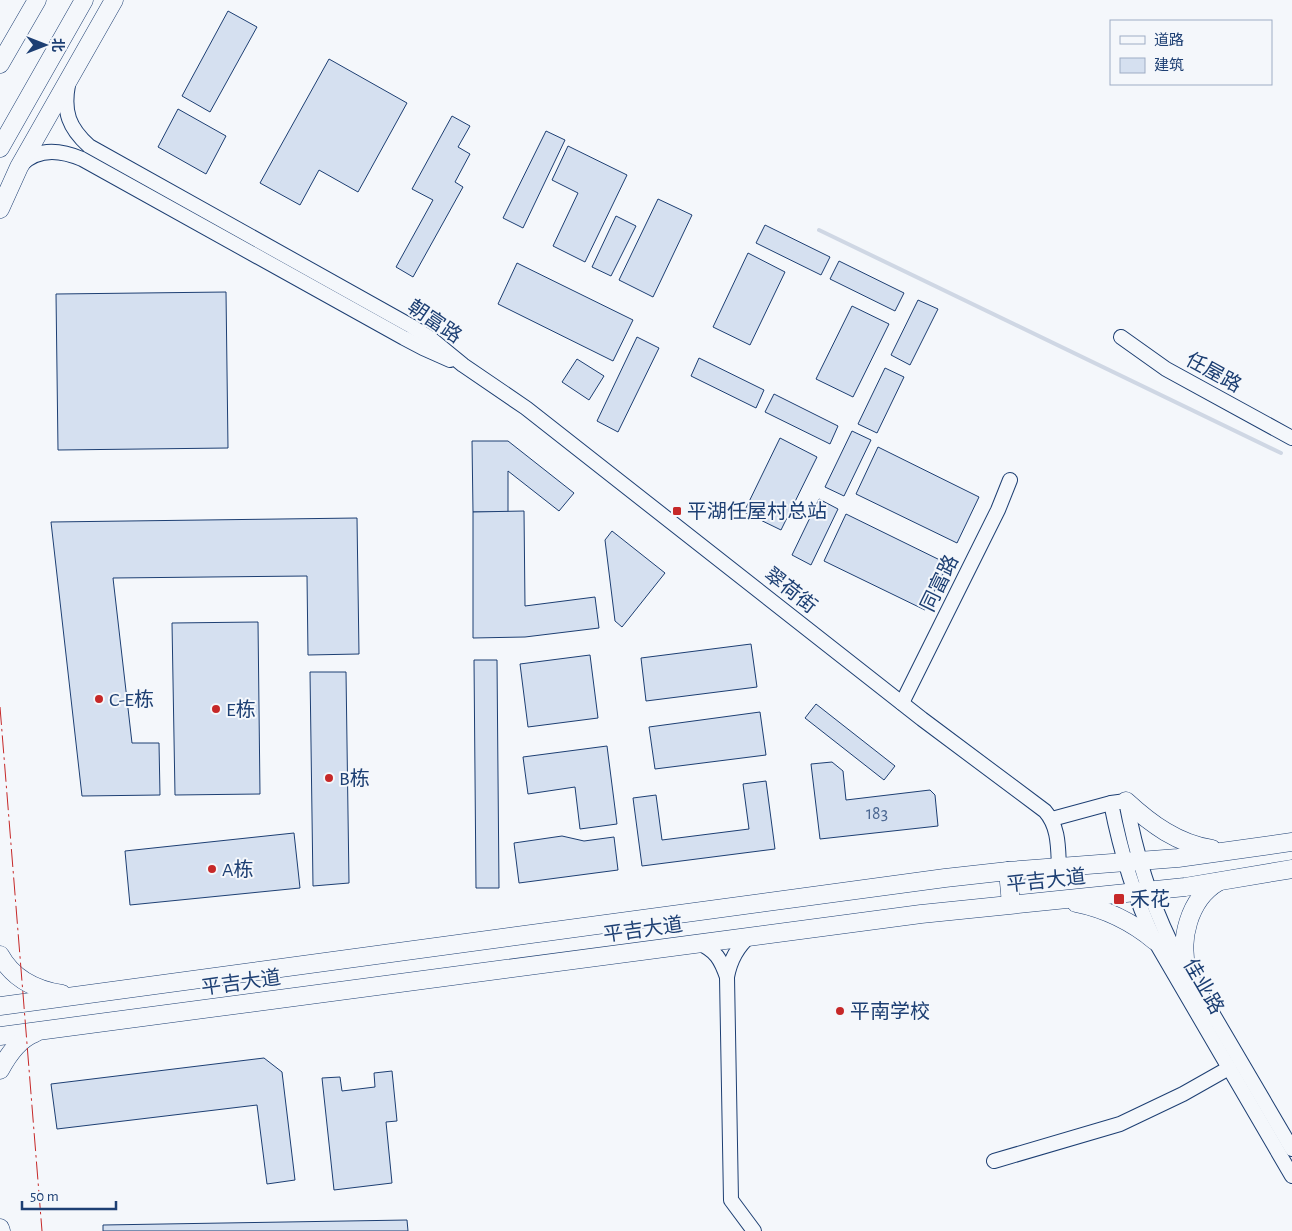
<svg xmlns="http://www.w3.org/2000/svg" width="1292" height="1231" viewBox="0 0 1292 1231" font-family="'Alegreya Sans','Noto Sans SC',sans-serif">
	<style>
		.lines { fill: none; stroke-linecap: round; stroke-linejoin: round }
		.stream { stroke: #cfd7e4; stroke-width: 4 }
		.building { fill: #d5e0f0; stroke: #1d3f73 }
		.minor-casing { stroke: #1d3f73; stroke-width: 16 }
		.major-casing { stroke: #1d3f73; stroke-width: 19 }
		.minor { stroke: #f4f7fb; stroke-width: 14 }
		.major { stroke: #f4f7fb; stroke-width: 18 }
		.power { stroke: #c62828; stroke-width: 1; stroke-dasharray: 18 4 2.5 4; stroke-linecap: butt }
		.poi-dot { fill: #c62828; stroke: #f4f7fb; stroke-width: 2 }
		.labels { text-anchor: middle; stroke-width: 4; stroke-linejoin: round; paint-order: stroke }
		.number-label { font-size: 18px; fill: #4b6792 }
		.street-label { font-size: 20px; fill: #1d3f73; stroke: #f4f7fb }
		.poi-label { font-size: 20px; fill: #1d3f73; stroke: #f4f7fb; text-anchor: start }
	</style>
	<rect width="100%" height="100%" fill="#f4f7fb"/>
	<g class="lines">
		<!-- stream -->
		<path class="stream" d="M 819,230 L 1281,453"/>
	</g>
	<!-- building -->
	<g class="building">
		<path d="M 228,11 L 257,27 L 210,112 L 182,96 Z"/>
		<path d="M 329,59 L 407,103 L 358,192 L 319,170 L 300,205 L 260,183 Z"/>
		<path d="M 178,109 L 226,136 L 206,174 L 158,147 Z"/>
		<path d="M 452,116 L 470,126 L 458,147 L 470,154 L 455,182 L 463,187 L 413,277 L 396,267 L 433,200 L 412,189 Z"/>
		<path d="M 546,131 L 565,140 L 523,228 L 503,218 Z"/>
		<path d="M 568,146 L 627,175 L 585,262 L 553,246 L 578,193 L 552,180 Z"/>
		<path d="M 658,199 L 692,215 L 653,297 L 619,280 Z"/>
		<path d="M 616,216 L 636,226 L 611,276 L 592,267 Z"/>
		<path d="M 765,225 L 830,257 L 821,275 L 756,243 Z"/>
		<path d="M 748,253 L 785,272 L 750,345 L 713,327 Z"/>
		<path d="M 839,261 L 904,293 L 895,311 L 830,279 Z"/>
		<path d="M 517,263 L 633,320 L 613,361 L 498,304 Z"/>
		<path d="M 226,292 L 228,448 L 58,450 L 56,294 Z"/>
		<path d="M 918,300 L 938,309 L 910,365 L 891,355 Z"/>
		<path d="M 852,306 L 889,324 L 853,397 L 816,379 Z"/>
		<path d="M 637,337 L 659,348 L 618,432 L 597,421 Z"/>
		<path d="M 699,358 L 764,390 L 756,408 L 691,376 Z"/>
		<path d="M 577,359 L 604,376 L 589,400 L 562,382 Z"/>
		<path d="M 885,368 L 904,377 L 877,433 L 858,424 Z"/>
		<path d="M 774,394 L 838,426 L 830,444 L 765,412 Z"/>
		<path d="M 852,431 L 871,440 L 844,496 L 825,487 Z"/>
		<path d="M 780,438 L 817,457 L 781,530 L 744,512 Z"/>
		<path d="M 472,441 L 508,441 L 574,493 L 559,511 L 508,471 L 508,512 L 473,512 Z"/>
		<path d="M 878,447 L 979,497 L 957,543 L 856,494 Z"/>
		<path d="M 819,499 L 838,509 L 811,565 L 792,555 Z"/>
		<path d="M 524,511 L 525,606 L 595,597 L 599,628 L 525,637 L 473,638 L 473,512 Z"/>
		<path d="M 846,514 L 948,564 L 925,610 L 824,561 Z"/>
		<path d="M 357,518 L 359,654 L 308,655 L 307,576 L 113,578 L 132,743 L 159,743 L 160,795 L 82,796 L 51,522 Z"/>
		<path d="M 612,531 L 665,573 L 622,627 L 615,621 L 605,540 Z"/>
		<path d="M 258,622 L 260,794 L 175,795 L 172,623 Z"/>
		<path d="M 751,644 L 757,687 L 646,701 L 641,658 Z"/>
		<path d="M 590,655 L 598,718 L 528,727 L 520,664 Z"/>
		<path d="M 474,660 L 497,660 L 499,888 L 476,888 Z"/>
		<path d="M 310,672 L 346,672 L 349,883 L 313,886 Z"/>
		<path d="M 816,704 L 895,766 L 884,780 L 805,718 Z"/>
		<path d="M 760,712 L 766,755 L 655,769 L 649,727 Z"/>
		<path d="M 607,746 L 617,824 L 580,829 L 575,787 L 528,794 L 523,757 Z"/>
		<path d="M 832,762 L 843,771 L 846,800 L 930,790 L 935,795 L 938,826 L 820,839 L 811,764 Z"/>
		<path d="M 766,781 L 775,849 L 642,866 L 633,798 L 656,795 L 662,840 L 749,829 L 743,784 Z"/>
		<path d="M 294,833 L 300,888 L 130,905 L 125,851 Z"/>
		<path d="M 562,836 L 584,841 L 614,837 L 618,870 L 519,883 L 514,843 Z"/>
		<path d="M 264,1058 L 282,1072 L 295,1180 L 267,1184 L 257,1105 L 57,1129 L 51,1084 Z"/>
		<path d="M 392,1071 L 397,1121 L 386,1122 L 392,1183 L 334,1190 L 322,1078 L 340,1077 L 342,1091 L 375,1087 L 374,1073 Z"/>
		<path d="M 407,1220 L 408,1231 L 103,1231 L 103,1225 Z"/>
	</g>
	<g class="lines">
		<!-- minor casing -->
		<g class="minor-casing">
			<g id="minor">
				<path d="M 68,85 C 63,112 69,128 89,146 L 411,326 L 430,338 L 463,365 L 526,408 L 922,719 L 1045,811 C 1059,827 1058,847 1059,867"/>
				<path d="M 21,165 C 38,147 61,150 82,159 L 404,338 L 423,348 L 450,360"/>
				<path d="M 1121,337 L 1166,369 L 1292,438"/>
				<path d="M 902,703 L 998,510 L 1010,480"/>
				<path d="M 1111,803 C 1120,849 1135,899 1155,941 L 1292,1176"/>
				<path d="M 1052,819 L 1111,803 L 1126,801 C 1135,849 1149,898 1170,941 L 1292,1149"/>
				<path d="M 750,936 C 737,947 730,961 727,977 L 731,1200 L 754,1231"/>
				<path d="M 698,943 C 716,950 721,960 727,977"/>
				<path d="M 994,1161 L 1120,1124 L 1183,1094 L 1229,1068"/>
			</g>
		</g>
		<!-- major casing -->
		<g class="major-casing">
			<g id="major">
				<path d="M 0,64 L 37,0"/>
				<path d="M 0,148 L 84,0"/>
				<path d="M 0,209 L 19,167 L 114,0"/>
				<path d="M 1126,801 C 1151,824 1178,844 1212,849"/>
				<path d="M 1008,871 L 1011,904"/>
				<path d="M 1076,903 C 1106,909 1131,921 1155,941"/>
				<path d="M 0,955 C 13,979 36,990 62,994"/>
				<path d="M 1188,972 C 1178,941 1189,899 1218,882"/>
				<path d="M 0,1006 L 945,878 L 1008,871 L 1178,858 L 1292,842"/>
				<path d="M 0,1036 L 921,914 L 1185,887 L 1292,869"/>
				<path d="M 0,1070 C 8,1055 19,1039 35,1033"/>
				<path d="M 0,1228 L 1,1231"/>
			</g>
		</g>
		<!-- minor -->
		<use href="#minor" class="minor"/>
		<!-- major -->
		<use href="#major" class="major"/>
		<!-- power -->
		<path class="power" d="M 0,707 L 42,1231"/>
	</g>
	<!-- markers -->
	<g class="poi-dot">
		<rect x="672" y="506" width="10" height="10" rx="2.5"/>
		<circle cx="99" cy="699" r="5"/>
		<circle cx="216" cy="709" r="5"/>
		<circle cx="329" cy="778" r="5"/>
		<circle cx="212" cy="869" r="5"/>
		<rect x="1113" y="893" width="12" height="12" rx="2.5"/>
		<circle cx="840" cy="1011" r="5"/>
	</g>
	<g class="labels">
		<!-- number labels -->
		<g class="number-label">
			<text x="877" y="819">183</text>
		</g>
		<!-- street labels -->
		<g class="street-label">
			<text transform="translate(435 321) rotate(34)" y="7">朝富路</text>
			<text transform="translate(1214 372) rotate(29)" y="7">任屋路</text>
			<text transform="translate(939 583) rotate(-64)" y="7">同富路</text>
			<text transform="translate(791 590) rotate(38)" y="7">翠荷街</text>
			<text transform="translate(1046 880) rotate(-6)" y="7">平吉大道</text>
			<text transform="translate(643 929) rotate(-8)" y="7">平吉大道</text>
			<text transform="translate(241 982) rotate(-8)" y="7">平吉大道</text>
			<text transform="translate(1204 986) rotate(60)" y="7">佳业路</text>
		</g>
		<!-- poi labels -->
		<g class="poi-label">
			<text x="687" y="518">平湖任屋村总站</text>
			<text x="109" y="706">C-E栋</text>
			<text x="226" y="716">E栋</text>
			<text x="339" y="785">B栋</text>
			<text x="222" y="876">A栋</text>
			<text x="1130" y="906">禾花</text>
			<text x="850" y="1018">平南学校</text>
		</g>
	</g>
	<!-- legend -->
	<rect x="1110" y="20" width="162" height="65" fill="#f4f7fb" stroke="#9eadc5"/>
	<rect x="1120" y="36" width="25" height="8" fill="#f4f7fb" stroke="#9eadc5"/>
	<text x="1154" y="45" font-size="15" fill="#1d3f73">道路</text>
	<rect x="1120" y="58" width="25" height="15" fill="#d5e0f0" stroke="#9eadc5"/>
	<text x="1154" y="70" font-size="15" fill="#1d3f73">建筑</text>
	<!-- north arrow -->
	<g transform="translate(45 45) rotate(90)" stroke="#f4f7fb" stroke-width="4" paint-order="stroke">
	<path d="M0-4L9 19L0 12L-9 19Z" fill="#1d3f73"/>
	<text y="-8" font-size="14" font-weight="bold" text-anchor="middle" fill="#1d3f73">北</text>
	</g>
	<!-- scale -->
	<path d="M22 1201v8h94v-8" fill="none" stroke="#1d3f73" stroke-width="2.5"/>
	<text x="30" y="1201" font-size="15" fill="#1d3f73" stroke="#f4f7fb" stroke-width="4" paint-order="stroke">50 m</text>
</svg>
